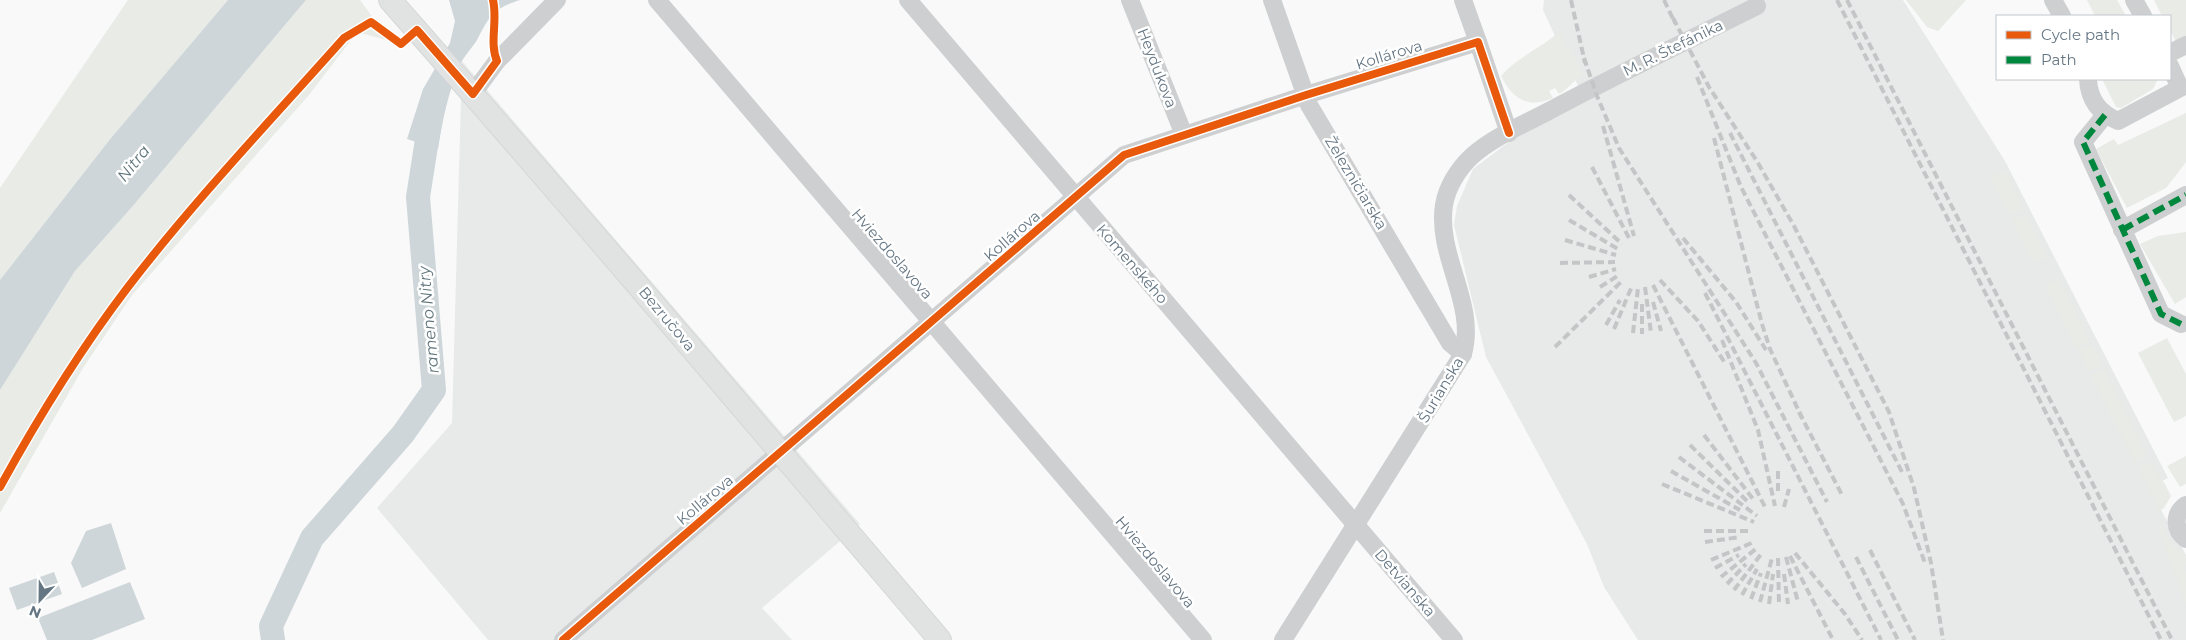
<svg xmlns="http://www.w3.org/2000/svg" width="2186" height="640" viewBox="0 0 2186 640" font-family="Montserrat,sans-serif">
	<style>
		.built { fill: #e8e9e9 }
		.green { fill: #e8ebe6 }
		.water { fill: #ced6d9 }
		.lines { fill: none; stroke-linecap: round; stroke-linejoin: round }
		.river { stroke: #ced6d9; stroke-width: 24 }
		.major-casing { stroke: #d5d6d7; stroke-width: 24 }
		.minor { stroke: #cecfd0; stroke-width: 18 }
		.major { stroke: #e1e2e2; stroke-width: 22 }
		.rail { stroke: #c3c5c6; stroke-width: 4; stroke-dasharray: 8 4; stroke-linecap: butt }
		.quiet { stroke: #00873e; stroke-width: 6; stroke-dasharray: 12 6; stroke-linecap: butt }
		.cycleway-casing { stroke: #fff; stroke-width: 11 }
		.cycleway { stroke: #e8590c; stroke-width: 8 }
		.labels { text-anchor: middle; stroke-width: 5; stroke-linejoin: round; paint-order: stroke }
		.street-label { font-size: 15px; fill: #657683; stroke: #fff }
		.water-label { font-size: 16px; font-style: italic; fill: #60757c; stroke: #fff }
	</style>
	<rect width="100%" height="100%" fill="#f9f9f9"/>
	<!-- built -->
	<g class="built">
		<path d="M 1544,0 L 1903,0 L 2005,161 L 2168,478 L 2149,488 L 2186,555 L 2186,640 L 1638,640 L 1604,587 L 1587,544 L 1486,357 L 1454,225 L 1457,206 L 1473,169 L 1510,141 L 1585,101 L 1543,10 Z"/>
		<path d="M 462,61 L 860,524 L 762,608 L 792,640 L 488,640 L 377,508 L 452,423 Z"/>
	</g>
	<!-- green -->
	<g class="green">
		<path d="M 128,0 L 228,0 L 111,138 L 0,280 L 0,188 Z"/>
		<path d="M 306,0 L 360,0 L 390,41 L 357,32 L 309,95 L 132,295 L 83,368 L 0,513 L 0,390 L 6,380 L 75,271 L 132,207 Z"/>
		<path d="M 1906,0 L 1966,0 L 1938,31 L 1927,27 Z"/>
		<path d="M 2087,0 L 2117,0 L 2126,16 L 2095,16 Z"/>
		<path d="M 2154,0 L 2186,0 L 2186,38 L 2177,44 L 2170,30 L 2170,16 L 2162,16 Z"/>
		<path d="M 1559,32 L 1583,74 C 1574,80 1566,91 1559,94 L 1555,88 L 1549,91 L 1553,98 C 1527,109 1513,99 1501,76 C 1516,58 1541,48 1559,32 Z"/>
		<path d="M 2102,79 L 2158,79 L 2153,89 L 2121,108 L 2116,107 Z"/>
		<path d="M 2186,113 L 2186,162 L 2166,188 L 2127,208 L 2096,149 L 2114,139 L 2118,145 Z"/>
		<path d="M 2004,170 L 2024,209 L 2010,215 L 1990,177 Z"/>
		<path d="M 2026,214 L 2047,257 L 2034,263 L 2012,221 Z"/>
		<path d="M 2186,232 L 2186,297 L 2175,304 L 2140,244 L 2158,236 Z"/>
		<path d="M 2059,278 L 2090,342 L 2077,348 L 2045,285 Z"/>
		<path d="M 2167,338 L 2186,374 L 2186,416 L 2174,422 L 2138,353 Z"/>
		<path d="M 2092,345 L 2102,365 L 2089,372 L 2079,351 Z"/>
		<path d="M 2104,369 L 2147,455 L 2135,462 L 2091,376 Z"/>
		<path d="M 2186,456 L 2186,484 L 2180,487 L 2167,466 Z"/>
		<path d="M 2146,464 L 2151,465 L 2165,484 L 2171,496 L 2164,508 L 2160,511 L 2138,468 Z"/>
		<path d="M 2157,523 L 2162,524 C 2165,539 2173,549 2186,555 L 2186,565 L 2184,567 L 2186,571 L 2186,605 Z"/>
	</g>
	<!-- water -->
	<g class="water">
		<path d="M 228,0 L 306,0 L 132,207 L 75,271 L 0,390 L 0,280 L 111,138 Z"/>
		<path d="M 449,0 L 520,0 C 492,9 490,16 477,40 C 472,48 465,55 461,63 C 448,92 443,118 438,149 L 407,139 L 423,89 L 450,43 L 455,21 Z"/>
		<path d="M 111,523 L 126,569 L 82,588 L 71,563 L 86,531 Z"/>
		<path d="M 54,572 L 62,594 L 17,610 L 9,588 Z"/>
		<path d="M 130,582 L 145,619 L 92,640 L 47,640 L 38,618 Z"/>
	</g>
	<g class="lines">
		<!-- river -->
		<path class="river" d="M 273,640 L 271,626 L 312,538 L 403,434 L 434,390 L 418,197 L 431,114"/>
		<!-- major casing -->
		<g class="major-casing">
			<path id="major" d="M 390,0 C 576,211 758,426 940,640"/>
		</g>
		<!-- minor -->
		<g class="minor">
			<path d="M 657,0 L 1203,640"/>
			<path d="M 908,0 L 1454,640"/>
			<path d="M 1130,0 L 1184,135"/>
			<path d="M 1272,0 L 1309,105 L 1450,343 L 1463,354"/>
			<path d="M 1463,0 L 1478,42"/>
			<path d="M 2053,0 L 2062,16"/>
			<path d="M 2134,0 L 2143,16"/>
			<path d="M 2170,53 L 2186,45"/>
			<path d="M 2088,79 C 2089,100 2099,113 2118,121 L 2180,88 L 2170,66"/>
			<path d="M 477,88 L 497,61 L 557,0"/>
			<path d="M 2105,115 L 2083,142 L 2161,314 L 2181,324"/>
			<path d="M 2122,230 L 2186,195"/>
			<path d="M 2186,505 C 2173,514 2174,530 2186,539"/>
			<path d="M 563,640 L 1124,155 L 1306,95 L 1478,42 L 1509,133"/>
			<path d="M 1283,640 L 1463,354 C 1477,303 1436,256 1444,205 C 1447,187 1458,169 1472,156 C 1492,138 1522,125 1547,112 C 1616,75 1687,41 1757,6"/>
		</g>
		<!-- major -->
		<use href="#major" class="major"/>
		<!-- rail -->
		<g class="rail">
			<path d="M 1571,0 L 1585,63"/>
			<path d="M 1664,0 L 1675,23"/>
			<path d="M 1837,0 L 2161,640"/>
			<path d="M 1847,0 L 2172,640"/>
			<path d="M 1673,18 L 1709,87 L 1758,163 L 1794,226 L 1889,412 L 1914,488 L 1931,563 L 1943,640"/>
			<path d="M 1584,58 L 1597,96 L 1619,148 L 1756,363 L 1827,502"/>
			<path d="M 1697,77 L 1741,187 L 1903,504 L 1925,563"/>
			<path d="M 1603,126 L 1634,236"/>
			<path d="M 1730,133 L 1903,474"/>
			<path d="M 1714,138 L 1762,324 L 1770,349 L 1802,418"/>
			<path d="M 1592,167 L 1629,238"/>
			<path d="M 1569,195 L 1622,244"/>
			<path d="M 1569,220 L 1618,249"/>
			<path d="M 1683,238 L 1736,302 L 1766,350"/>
			<path d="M 1565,240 L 1616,255"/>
			<path d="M 1560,263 L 1615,262"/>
			<path d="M 1589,277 L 1616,269"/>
			<path d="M 1660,280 L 1698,321 L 1725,363"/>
			<path d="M 1653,285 L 1766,509"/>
			<path d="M 1600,287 L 1619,275"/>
			<path d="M 1645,287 L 1651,333"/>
			<path d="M 1705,293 L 1881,640"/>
			<path d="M 1653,302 L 1661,331"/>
			<path d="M 1642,304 L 1642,334"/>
			<path d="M 1606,325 L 1620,300"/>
			<path d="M 1614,329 L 1632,286"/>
			<path d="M 1633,333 L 1638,288"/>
			<path d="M 1722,340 L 1758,430 L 1775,506"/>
			<path d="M 1555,347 L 1623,280"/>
			<path d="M 1799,412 L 1842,495"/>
			<path d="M 1704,435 L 1753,499"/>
			<path d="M 1690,445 L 1747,501"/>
			<path d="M 1679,457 L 1757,516"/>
			<path d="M 1671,471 L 1740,510"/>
			<path d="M 1778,471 L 1778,493"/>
			<path d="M 1662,484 L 1754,522"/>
			<path d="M 1784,507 L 1789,489"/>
			<path d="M 1704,531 L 1752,531"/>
			<path d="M 1705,542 L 1740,537"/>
			<path d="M 1870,550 L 1915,640"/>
			<path d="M 1795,553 L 1845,614 L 1862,640"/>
			<path d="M 1790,556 L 1833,640"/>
			<path d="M 1786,557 L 1798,602"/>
			<path d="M 1856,557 L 1898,640"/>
			<path d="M 1778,558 L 1779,605"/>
			<path d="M 1711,560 L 1754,542"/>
			<path d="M 1715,568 L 1739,555"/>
			<path d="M 1784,574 L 1788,604"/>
			<path d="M 1721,577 L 1757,548"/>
			<path d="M 1727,584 L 1746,564"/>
			<path d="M 1734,590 L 1762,553"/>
			<path d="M 1742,595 L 1757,569"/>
			<path d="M 1751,599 L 1761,573"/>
			<path d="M 1760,602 L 1772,558"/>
			<path d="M 1769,604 L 1773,574"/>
		</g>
		<!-- quiet -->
		<g class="quiet">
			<path d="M 2105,115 L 2083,142 L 2161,314 L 2181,324"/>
			<path d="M 2122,230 L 2186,195"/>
		</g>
		<!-- cycleway casing -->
		<g class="cycleway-casing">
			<g id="cycleway">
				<path d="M 0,487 C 38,418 80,350 128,287 C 195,200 271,120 344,38 L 371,22 L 401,44 L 417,30 L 473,94 L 497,61 C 489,42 498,21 493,0"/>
				<path d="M 563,640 L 1124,155 L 1306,95 L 1478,42 L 1509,133"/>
			</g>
		</g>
		<!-- cycleway -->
		<use href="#cycleway" class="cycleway"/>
	</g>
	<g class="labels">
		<!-- street labels -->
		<g class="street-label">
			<text transform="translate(1673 48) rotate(-26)" y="5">M. R. Štefánika</text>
			<text transform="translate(1389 55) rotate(-17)" y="5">Kollárova</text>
			<text transform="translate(1157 68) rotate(69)" y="5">Heydukova</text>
			<text transform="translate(1356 183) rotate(59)" y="5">Železničiarska</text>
			<text transform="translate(1012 236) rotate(-41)" y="5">Kollárova</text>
			<text transform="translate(892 254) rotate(49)" y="5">Hviezdoslavova</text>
			<text transform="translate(1132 264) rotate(49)" y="5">Komenského</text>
			<text transform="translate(667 319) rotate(50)" y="5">Bezručova</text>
			<text transform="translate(1441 390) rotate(-59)" y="5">Šurianska</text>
			<text transform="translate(705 500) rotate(-40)" y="5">Kollárova</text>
			<text transform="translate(1155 562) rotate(50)" y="5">Hviezdoslavova</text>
			<text transform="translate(1405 583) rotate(49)" y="5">Detvianska</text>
		</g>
		<!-- water labels -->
		<g class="water-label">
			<text transform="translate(133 163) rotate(-51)" y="6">Nitra</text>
			<text transform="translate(428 320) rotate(-95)" y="6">rameno Nitry</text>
		</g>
	</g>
	<!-- legend -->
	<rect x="1996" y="15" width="175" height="65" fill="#ffffff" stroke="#c1c8cd"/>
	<rect x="2006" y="31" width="25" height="8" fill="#e8590c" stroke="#c1c8cd"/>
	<text x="2041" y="40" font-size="15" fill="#657683">Cycle path</text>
	<rect x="2006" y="56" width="25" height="8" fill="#00873e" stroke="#c1c8cd"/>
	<text x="2041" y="65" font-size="15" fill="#657683">Path</text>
	<!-- north arrow -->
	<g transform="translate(40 600) rotate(202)" stroke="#ffffff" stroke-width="4" paint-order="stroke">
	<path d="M0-4L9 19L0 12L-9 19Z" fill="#657683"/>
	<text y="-8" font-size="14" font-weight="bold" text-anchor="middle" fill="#657683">N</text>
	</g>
</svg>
